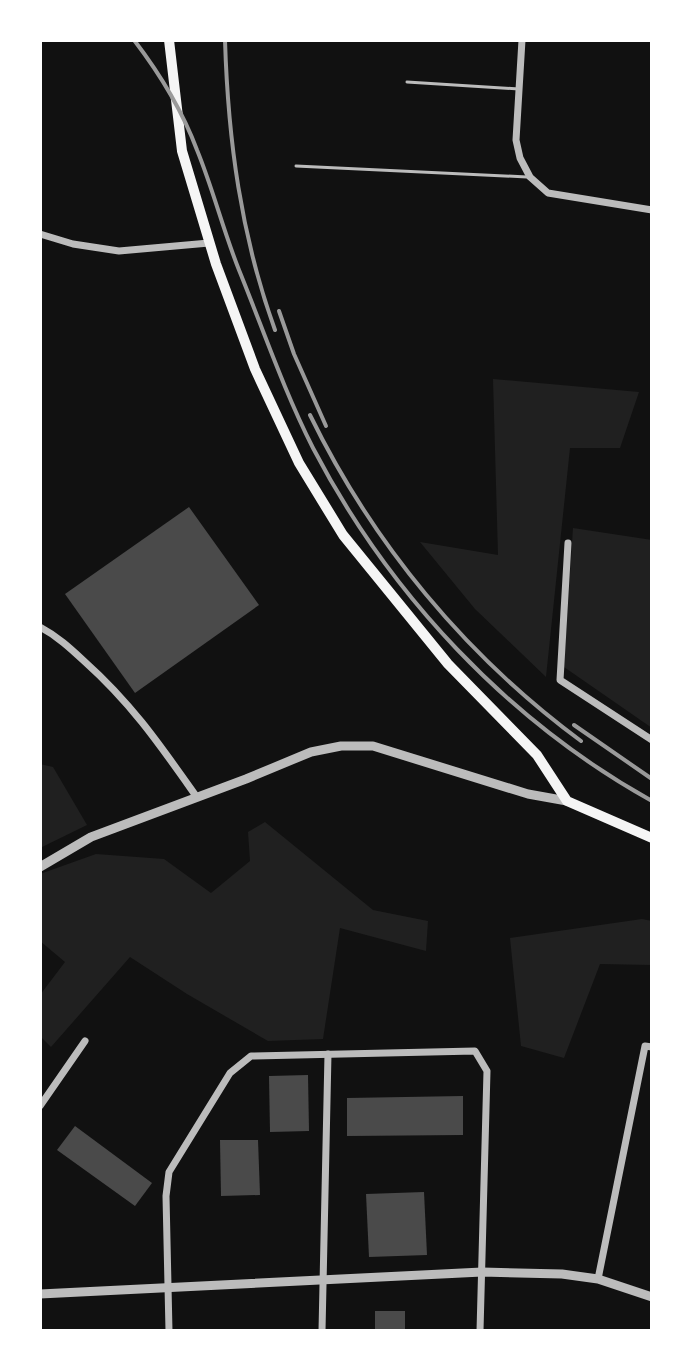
<svg xmlns="http://www.w3.org/2000/svg" width="692" height="1371" viewBox="0 0 692 1371" font-family="Roboto,sans-serif">
	<style>
		.green { fill: #202020 }
		.building { fill: #4a4a4a }
		.lines { fill: none; stroke-linecap: round; stroke-linejoin: round }
		.service { stroke: #bcbcbc; stroke-width: 3 }
		.minor { stroke: #bcbcbc; stroke-width: 7 }
		.tertiary { stroke: #bcbcbc; stroke-width: 9 }
		.secondary { stroke: #f5f5f5; stroke-width: 10 }
		.rail { stroke: #9a9a9a; stroke-width: 4 }
	</style>
	<rect width="100%" height="100%" fill="#111"/>
	<!-- green -->
	<g class="green">
		<path d="M 493,379 L 639,392 L 620,448 L 570,448 L 546,677 L 475,609 L 420,542 L 498,555 Z"/>
		<path d="M 573,528 L 652,540 L 652,728 L 564,667 Z"/>
		<path d="M 40,764 L 53,767 L 87,825 L 40,848 Z"/>
		<path d="M 265,822 L 373,910 L 428,921 L 426,951 L 340,928 L 323,1039 L 268,1041 L 187,994 L 130,957 L 51,1047 L 40,1036 L 40,995 L 65,962 L 40,941 L 40,874 L 96,854 L 164,859 L 211,893 L 250,861 L 248,832 Z"/>
		<path d="M 642,919 L 652,921 L 652,965 L 600,964 L 564,1058 L 521,1046 L 510,938 Z"/>
	</g>
	<!-- building -->
	<g class="building">
		<path d="M 189,507 L 259,605 L 135,693 L 65,594 Z"/>
		<path d="M 308,1075 L 309,1131 L 270,1132 L 269,1076 Z"/>
		<path d="M 463,1096 L 463,1135 L 347,1136 L 347,1098 Z"/>
		<path d="M 75,1126 L 152,1183 L 135,1206 L 57,1150 Z"/>
		<path d="M 220,1140 L 258,1140 L 260,1195 L 221,1196 Z"/>
		<path d="M 424,1192 L 427,1255 L 369,1257 L 366,1194 Z"/>
		<rect x="375" y="1311" width="30" height="20"/>
	</g>
	<g class="lines">
		<!-- service -->
		<g class="service">
			<path d="M 407,82 L 519,89"/>
			<path d="M 296,166 L 527,177"/>
		</g>
		<!-- minor -->
		<g class="minor">
			<path d="M 522,40 L 516,140 L 520,158 L 530,177 L 548,193 L 652,210"/>
			<path d="M 40,234 L 73,244 L 119,251 L 209,243"/>
			<path d="M 568,543 L 560,680 L 652,740"/>
			<path d="M 40,627 C 57,636 70,648 84,661 C 132,704 160,745 196,796"/>
			<path d="M 40,1106 L 85,1041"/>
			<path d="M 598,1279 L 645,1046 L 652,1047"/>
			<path d="M 169,1331 L 166,1196 L 169,1172 L 230,1073 L 251,1056 L 475,1051 L 487,1071 L 480,1331"/>
			<path d="M 322,1331 L 328,1054"/>
		</g>
		<!-- tertiary -->
		<g class="tertiary">
			<path d="M 40,867 L 91,837 L 246,779 L 311,752 L 341,746 L 373,746 L 528,794 L 567,801"/>
			<path d="M 40,1294 L 482,1272 L 562,1274 L 598,1279 L 652,1297"/>
		</g>
		<!-- secondary -->
		<path class="secondary" d="M 169,40 L 182,151 L 216,264 L 255,369 L 299,463 L 343,535 L 448,664 L 537,755 L 567,801 L 652,838"/>
		<!-- rail -->
		<g class="rail">
			<path d="M 134,40 C 160,74 182,110 197,150 C 213,189 223,230 239,270 C 263,329 284,391 313,448 C 389,594 508,721 652,801"/>
			<path d="M 225,40 C 228,140 241,236 275,330"/>
			<path d="M 279,311 L 294,354 L 326,426"/>
			<path d="M 310,415 C 373,544 466,656 581,741"/>
			<path d="M 574,725 L 652,779"/>
		</g>
	</g>
	<!-- border -->
	<rect width="692" height="1371" fill="none" stroke="#ffffff" stroke-width="84"/>
</svg>
